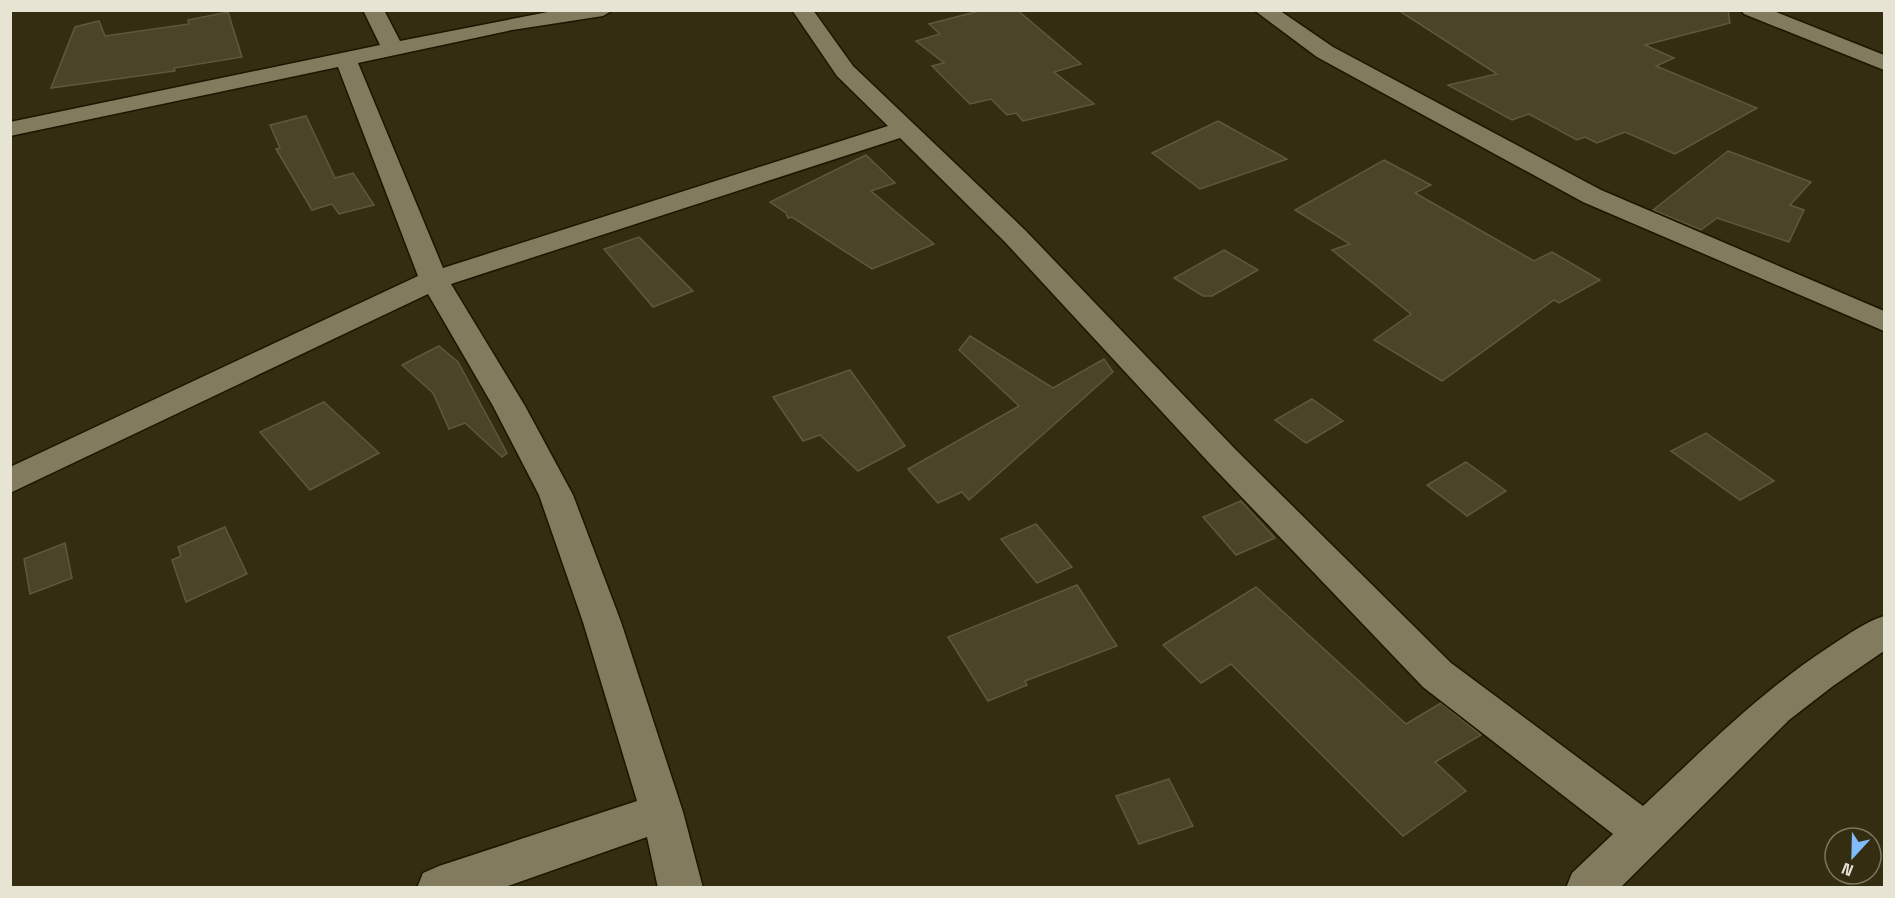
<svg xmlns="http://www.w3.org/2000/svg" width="1895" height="898" viewBox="0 0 1895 898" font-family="'Space Grotesk',sans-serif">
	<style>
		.building { fill: #4c4429; stroke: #60583c; stroke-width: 1.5 }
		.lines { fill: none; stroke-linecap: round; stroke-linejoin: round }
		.minor-casing { stroke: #1c1500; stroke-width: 3 }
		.minor { fill: #837b5d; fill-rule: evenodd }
	</style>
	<rect width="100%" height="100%" fill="#352d12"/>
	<!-- building -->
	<g class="building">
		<path d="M 983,10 L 1017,10 L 1081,64 L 1054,72 L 1094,104 L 1023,121 L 1016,113 L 1007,115 L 991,99 L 970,104 L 932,66 L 944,63 L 916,41 L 940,34 L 929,24 Z"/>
		<path d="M 1398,10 L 1728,10 L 1730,23 L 1645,45 L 1674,58 L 1656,66 L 1757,108 L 1675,154 L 1625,132 L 1597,143 L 1585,137 L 1577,140 L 1529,114 L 1512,120 L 1448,85 L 1497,74 Z"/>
		<path d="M 228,12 L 242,57 L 174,68 L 175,71 L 51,88 L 75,27 L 99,21 L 105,36 L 189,24 L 188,20 Z"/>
		<path d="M 306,116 L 335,178 L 353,173 L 374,205 L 339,214 L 332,204 L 312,210 L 276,149 L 280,148 L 270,125 Z"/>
		<path d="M 1218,121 L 1287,159 L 1200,189 L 1152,153 Z"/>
		<path d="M 1728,151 L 1811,182 L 1790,205 L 1804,210 L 1789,242 L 1717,218 L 1701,230 L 1653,210 Z"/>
		<path d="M 866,155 L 895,183 L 871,191 L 934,244 L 872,269 L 792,217 L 788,218 L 786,213 L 770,202 Z"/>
		<path d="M 1384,160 L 1431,185 L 1415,193 L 1534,261 L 1552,252 L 1600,280 L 1559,303 L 1554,300 L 1442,381 L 1374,340 L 1411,314 L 1332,250 L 1350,244 L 1295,210 Z"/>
		<path d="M 639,237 L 693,291 L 653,307 L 604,249 Z"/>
		<path d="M 1224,250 L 1258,270 L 1212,296 L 1203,296 L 1174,278 Z"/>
		<path d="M 970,336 L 1053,388 L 1104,359 L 1113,372 L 969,500 L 962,492 L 938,503 L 908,469 L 1019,406 L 959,350 Z"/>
		<path d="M 439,346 L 458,362 L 507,453 L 502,457 L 465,423 L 449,429 L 433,393 L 402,365 Z"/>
		<path d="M 850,370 L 905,446 L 858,471 L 820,435 L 803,441 L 773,397 Z"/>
		<path d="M 1312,399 L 1343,421 L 1306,443 L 1275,420 Z"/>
		<path d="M 324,402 L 379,453 L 310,490 L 260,432 Z"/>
		<path d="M 1706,433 L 1774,481 L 1740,500 L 1671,451 Z"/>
		<path d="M 1466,462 L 1506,491 L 1467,516 L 1427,485 Z"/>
		<path d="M 1241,501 L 1275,538 L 1236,555 L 1203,517 Z"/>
		<path d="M 1036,524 L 1072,567 L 1037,583 L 1001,539 Z"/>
		<path d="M 225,527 L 247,574 L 186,602 L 172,560 L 181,556 L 178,547 Z"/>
		<path d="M 65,543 L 72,578 L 30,594 L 24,559 Z"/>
		<path d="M 1077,585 L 1117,646 L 1025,681 L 1027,685 L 988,701 L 948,637 Z"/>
		<path d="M 1256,587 L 1406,724 L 1441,703 L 1481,735 L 1435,762 L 1466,791 L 1403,836 L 1231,664 L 1201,683 L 1163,645 Z"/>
		<path d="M 1169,779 L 1193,826 L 1139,844 L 1116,796 Z"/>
	</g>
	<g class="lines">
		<!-- minor casing -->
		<g class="minor-casing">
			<g id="minor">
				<path d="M 363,10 L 384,10 L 400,41 L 558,10 L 613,10 L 603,16 L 512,30 L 358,63 L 443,268 L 888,126 L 837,76 L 792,10 L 813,10 L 853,66 L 1025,230 L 1236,450 L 1451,663 L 1643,806 C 1704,749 1762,690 1832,645 C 1849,634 1865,622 1884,616 L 1884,651 L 1833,686 L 1789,720 L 1620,888 L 1566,888 L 1572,873 L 1613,834 L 1423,687 L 1212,466 L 1005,242 L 900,138 L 451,284 L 525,406 L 573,495 L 621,622 L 683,812 L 703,888 L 658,888 L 647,837 L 502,888 L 417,888 L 423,873 L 439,866 L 637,801 L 583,622 L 539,495 L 493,406 L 428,294 L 10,493 L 10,467 L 418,276 L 338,67 L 10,136 L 10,122 L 380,45 Z"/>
				<path d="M 1254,10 L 1279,10 L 1333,47 L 1601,190 L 1884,311 L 1884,331 L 1583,202 L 1317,57 Z"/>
				<path d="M 1741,10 L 1771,10 L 1884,55 L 1884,70 L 1744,14 Z"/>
			</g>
		</g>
		<!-- minor -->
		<use href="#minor" class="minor"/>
	</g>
	<!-- border -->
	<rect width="1895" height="898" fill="none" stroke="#e8e4d4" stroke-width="24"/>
	<!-- north arrow -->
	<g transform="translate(1853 856) rotate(202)"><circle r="28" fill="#352d12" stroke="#7d7660" stroke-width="1.5"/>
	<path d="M0-4.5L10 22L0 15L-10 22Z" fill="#81bcfa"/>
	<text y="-9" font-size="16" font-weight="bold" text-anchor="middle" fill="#e8e4d4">N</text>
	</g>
</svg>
